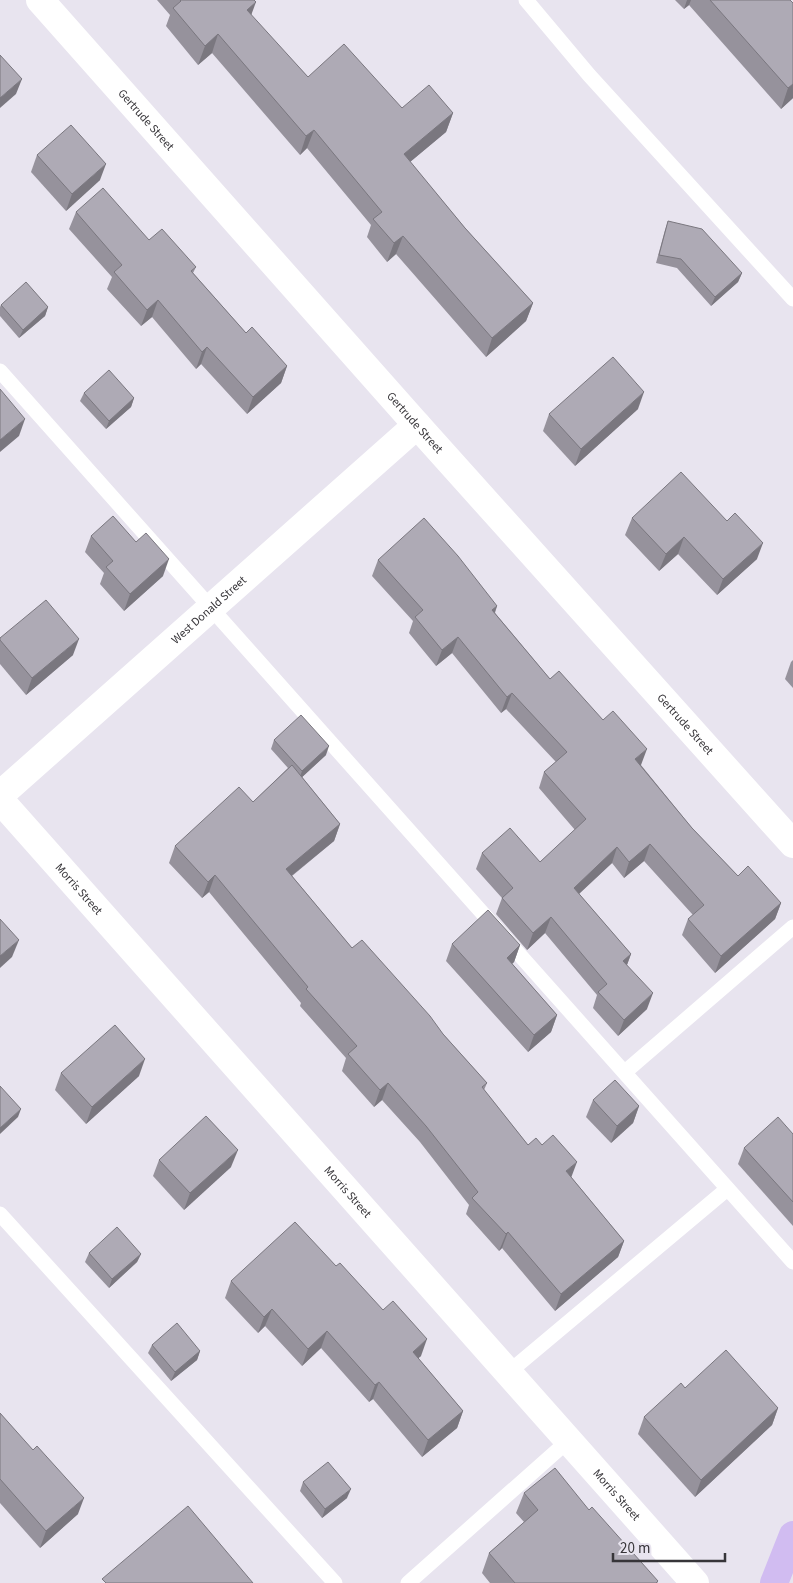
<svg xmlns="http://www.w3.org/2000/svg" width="793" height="1583" viewBox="0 0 793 1583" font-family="'Source Sans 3',sans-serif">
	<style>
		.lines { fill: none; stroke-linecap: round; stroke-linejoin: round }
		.service { stroke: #fff; stroke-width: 15 }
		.minor { stroke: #fff; stroke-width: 28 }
		.primary { stroke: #d1bcf1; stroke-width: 28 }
		.wall { fill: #96929c }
		.shaded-wall { fill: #7a777f }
		.building { fill: #aeaab5; stroke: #7a777f }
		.labels { text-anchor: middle; stroke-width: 4; stroke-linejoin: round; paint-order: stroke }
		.street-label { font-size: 12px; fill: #373539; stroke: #e8e4ef }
	</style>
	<rect width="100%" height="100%" fill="#e8e4ef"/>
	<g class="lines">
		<!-- service -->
		<g class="service">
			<path d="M 526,0 L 589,75 L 793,299"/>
			<path d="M 0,371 L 793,1262"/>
			<path d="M 625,1072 L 793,927"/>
			<path d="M 0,1214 L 335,1583"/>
			<path d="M 509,1372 L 726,1190"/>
			<path d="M 408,1583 L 569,1440"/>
		</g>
		<!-- minor -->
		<g class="minor">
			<path id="s1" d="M 40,0 L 417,425 L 793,844"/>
			<path id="s2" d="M 0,795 L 417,425"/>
			<path id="s3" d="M 0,800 L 695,1583"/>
		</g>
		<!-- primary -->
		<path class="primary" d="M 774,1583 L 793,1535"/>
	</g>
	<!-- wall -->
	<g class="wall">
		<path d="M 157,0 L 254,0 L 251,16 L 308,77 L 402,108 L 453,113 L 446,132 L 410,162 L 465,228 L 533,303 L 526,321 L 486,357 L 396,254 L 387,262 L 367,237 L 371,225 L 307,148 L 300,155 L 212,53 L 198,65 L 166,26 L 170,15 Z"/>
		<path d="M 675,0 L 790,0 L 793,3 L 793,98 L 781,109 L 689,5 L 684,9 Z"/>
		<path d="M 37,155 L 100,180 L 66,211 L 31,172 Z"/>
		<path d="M 76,212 L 149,240 L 196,267 L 193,273 L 246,333 L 287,366 L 281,383 L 247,414 L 201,364 L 196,369 L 152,317 L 141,326 L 107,289 L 112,277 L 69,229 Z"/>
		<path d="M 668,221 L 742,273 L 738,282 L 711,306 L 677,268 L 656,263 L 665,230 Z"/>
		<path d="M 1,305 L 48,307 L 45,316 L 19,338 L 0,316 L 0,307 Z"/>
		<path d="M 84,393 L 134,398 L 131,407 L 106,429 L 80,401 Z"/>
		<path d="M 638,409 L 575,466 L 543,431 L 549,414 Z"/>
		<path d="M 632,518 L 757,559 L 717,595 L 678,554 L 659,571 L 625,535 Z"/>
		<path d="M 91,536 L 136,542 L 163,576 L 124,611 L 100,584 L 104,573 L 85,552 Z"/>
		<path d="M 378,560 L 497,606 L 495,613 L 550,679 L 641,765 L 692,828 L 738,876 L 781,903 L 775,919 L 715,973 L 682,935 L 688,919 L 693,915 L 644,861 L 624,878 L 612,863 L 579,894 L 631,954 L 627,965 L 647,1009 L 618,1036 L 593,1008 L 597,995 L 545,933 L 527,950 L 496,914 L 502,898 L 476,869 L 482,853 L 540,862 L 575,830 L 539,788 L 544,772 L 556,762 L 506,709 L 501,713 L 452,653 L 436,666 L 409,633 L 413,621 L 372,576 Z"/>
		<path d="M 0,638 L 73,655 L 26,695 L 0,664 Z"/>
		<path d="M 793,660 L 793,688 L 785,679 L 791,662 Z"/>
		<path d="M 274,740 L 326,755 L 302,777 L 340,824 L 334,841 L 292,876 L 352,948 L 443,1034 L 487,1083 L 484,1090 L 528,1145 L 572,1178 L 624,1241 L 618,1257 L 555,1311 L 502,1248 L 499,1251 L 466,1214 L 469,1205 L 420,1142 L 382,1100 L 374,1107 L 342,1071 L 346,1058 L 300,1006 L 301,1003 L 209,892 L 202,898 L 169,863 L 175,846 L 253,802 L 288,768 L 271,749 Z"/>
		<path d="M 452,944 L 520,945 L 514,962 L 512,964 L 557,1015 L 551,1032 L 528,1052 L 446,961 Z"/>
		<path d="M 61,1073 L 139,1076 L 86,1124 L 55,1090 Z"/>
		<path d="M 593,1100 L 639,1106 L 633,1123 L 611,1143 L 586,1117 Z"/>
		<path d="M 793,1134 L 793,1226 L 738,1164 L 744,1148 Z"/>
		<path d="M 159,1160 L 231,1167 L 184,1210 L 153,1176 Z"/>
		<path d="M 89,1253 L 141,1254 L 137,1262 L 109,1288 L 85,1262 Z"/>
		<path d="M 336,1266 L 421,1356 L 418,1358 L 463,1411 L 457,1428 L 422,1457 L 373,1399 L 369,1402 L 321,1348 L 302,1366 L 265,1326 L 258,1333 L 225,1298 L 231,1281 Z"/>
		<path d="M 152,1345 L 200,1351 L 197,1360 L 171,1381 L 148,1353 Z"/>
		<path d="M 685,1388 L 778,1408 L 772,1425 L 695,1497 L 638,1434 L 644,1417 Z"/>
		<path d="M 0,1413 L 78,1514 L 40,1548 L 0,1503 Z"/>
		<path d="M 303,1482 L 347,1498 L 322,1518 L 300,1491 Z"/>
		<path d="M 524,1493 L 589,1510 L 658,1583 L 490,1583 L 482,1573 L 489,1553 L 524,1522 L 516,1513 Z"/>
	</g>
	<!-- shaded-wall -->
	<g class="shaded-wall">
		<path d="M 687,0 L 691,0 L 689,5 L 684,9 Z"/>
		<path d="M 256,2 L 249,21 L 247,10 Z"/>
		<path d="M 218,34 L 212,53 L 198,65 L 205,46 Z"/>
		<path d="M 22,79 L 16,94 L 0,108 L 0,98 Z"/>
		<path d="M 793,84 L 793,98 L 781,109 L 788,88 Z"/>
		<path d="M 453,113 L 446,132 L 398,172 L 404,154 Z"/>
		<path d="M 314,130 L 307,148 L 300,155 L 306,136 Z"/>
		<path d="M 106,164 L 100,180 L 66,211 L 72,194 Z"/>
		<path d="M 403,236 L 396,254 L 387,262 L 394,243 Z"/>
		<path d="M 742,273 L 738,282 L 711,306 L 715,297 Z"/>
		<path d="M 158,300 L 152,317 L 141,326 L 147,310 Z"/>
		<path d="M 533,303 L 526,321 L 486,357 L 492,338 Z"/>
		<path d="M 48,307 L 45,316 L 19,338 L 23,330 Z"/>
		<path d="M 207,347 L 201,364 L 196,369 L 202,352 Z"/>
		<path d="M 287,366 L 281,383 L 247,414 L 253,397 Z"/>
		<path d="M 644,392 L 638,409 L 575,466 L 581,449 Z"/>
		<path d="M 134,398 L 131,407 L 106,429 L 109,421 Z"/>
		<path d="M 25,419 L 19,436 L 0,452 L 0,440 Z"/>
		<path d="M 684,537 L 678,554 L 659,571 L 666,554 Z"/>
		<path d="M 763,543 L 757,559 L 717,595 L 723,579 Z"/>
		<path d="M 169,559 L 163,576 L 124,611 L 130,594 Z"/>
		<path d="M 497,606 L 491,622 L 492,610 Z"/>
		<path d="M 458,637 L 452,653 L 436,666 L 442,650 Z"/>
		<path d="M 79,639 L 73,655 L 26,695 L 32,678 Z"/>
		<path d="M 512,693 L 506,709 L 501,713 L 507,697 Z"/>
		<path d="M 329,746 L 326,755 L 299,780 L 302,771 Z"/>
		<path d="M 647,749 L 641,765 L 629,775 L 635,759 Z"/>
		<path d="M 340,824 L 334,841 L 280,885 L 286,869 Z"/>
		<path d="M 650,844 L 644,861 L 624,878 L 629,862 Z"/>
		<path d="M 617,847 L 612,863 L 568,904 L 574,888 Z"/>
		<path d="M 215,875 L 209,892 L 202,898 L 208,882 Z"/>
		<path d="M 781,903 L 775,919 L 715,973 L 721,956 Z"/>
		<path d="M 551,917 L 545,933 L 527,950 L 533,933 Z"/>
		<path d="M 19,940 L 12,957 L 0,968 L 0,956 Z"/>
		<path d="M 520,945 L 514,962 L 500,974 L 507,958 Z"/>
		<path d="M 631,954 L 625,970 L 623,961 Z"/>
		<path d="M 653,993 L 647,1009 L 618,1036 L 624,1020 Z"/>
		<path d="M 557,1015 L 551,1032 L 528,1052 L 534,1035 Z"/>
		<path d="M 145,1059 L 139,1076 L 86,1124 L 92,1107 Z"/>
		<path d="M 388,1083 L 382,1100 L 374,1107 L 380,1090 Z"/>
		<path d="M 639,1106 L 633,1123 L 611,1143 L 617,1126 Z"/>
		<path d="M 21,1109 L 18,1117 L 0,1134 L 0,1128 Z"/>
		<path d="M 238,1150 L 231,1167 L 184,1210 L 190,1193 Z"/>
		<path d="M 577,1162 L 571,1178 L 566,1171 Z"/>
		<path d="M 508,1232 L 502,1248 L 499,1251 L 506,1234 Z"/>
		<path d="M 624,1241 L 618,1257 L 555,1311 L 561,1294 Z"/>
		<path d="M 141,1254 L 137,1262 L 109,1288 L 112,1279 Z"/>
		<path d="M 272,1309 L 265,1326 L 258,1333 L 264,1317 Z"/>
		<path d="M 327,1331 L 321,1348 L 302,1366 L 308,1349 Z"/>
		<path d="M 427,1339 L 421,1356 L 407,1368 L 413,1352 Z"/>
		<path d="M 200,1351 L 197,1360 L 171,1381 L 175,1372 Z"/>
		<path d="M 379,1382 L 373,1399 L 369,1402 L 375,1385 Z"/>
		<path d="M 778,1408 L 772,1425 L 695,1497 L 701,1480 Z"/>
		<path d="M 463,1411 L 457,1428 L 422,1457 L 428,1440 Z"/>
		<path d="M 351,1489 L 347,1498 L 322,1518 L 325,1509 Z"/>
		<path d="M 84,1498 L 78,1514 L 40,1548 L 46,1531 Z"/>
	</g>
	<!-- building -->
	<g class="building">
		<path d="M 180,0 L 254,0 L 256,2 L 247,10 L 308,77 L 344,44 L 402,108 L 429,85 L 453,113 L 404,154 L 465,228 L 533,303 L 492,338 L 403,236 L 394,243 L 373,219 L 382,212 L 314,130 L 306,136 L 218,34 L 205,46 L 173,8 L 181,1 Z"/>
		<path d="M 710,0 L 790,0 L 793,3 L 793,84 L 788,88 Z"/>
		<path d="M 0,55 L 22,79 L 0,98 Z"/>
		<path d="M 71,125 L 106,164 L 72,194 L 37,155 Z"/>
		<path d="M 103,188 L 149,240 L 162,229 L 196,267 L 191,271 L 246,333 L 252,327 L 287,366 L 253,397 L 207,347 L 202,352 L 158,300 L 147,310 L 114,272 L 122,265 L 76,212 Z"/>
		<path d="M 668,221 L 702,229 L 742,273 L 715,297 L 681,259 L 659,255 Z"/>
		<path d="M 26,282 L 48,307 L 23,330 L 1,305 Z"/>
		<path d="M 613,357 L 644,392 L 581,449 L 549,414 Z"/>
		<path d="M 109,370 L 134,398 L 109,421 L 84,393 Z"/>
		<path d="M 0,389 L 25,419 L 0,440 Z"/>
		<path d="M 681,472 L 727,521 L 735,513 L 763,543 L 723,579 L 684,537 L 666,554 L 632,518 Z"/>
		<path d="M 113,516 L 136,542 L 146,533 L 169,559 L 130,594 L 106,567 L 113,561 L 91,536 Z"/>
		<path d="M 424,518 L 458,556 L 497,606 L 492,610 L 550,679 L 559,671 L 603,720 L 613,711 L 647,749 L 635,759 L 692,828 L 738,876 L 748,866 L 781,903 L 721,956 L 688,919 L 704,905 L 650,844 L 629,862 L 617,847 L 574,888 L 631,954 L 623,961 L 653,993 L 624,1020 L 598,992 L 607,984 L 551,917 L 533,933 L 502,898 L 513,888 L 482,853 L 510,828 L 540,862 L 586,819 L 544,772 L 567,752 L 512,693 L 507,697 L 458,637 L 442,650 L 415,617 L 423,610 L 378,560 Z"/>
		<path d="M 46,600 L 79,639 L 32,678 L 0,640 L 0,638 Z"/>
		<path d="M 301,715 L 329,746 L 302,771 L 274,740 Z"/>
		<path d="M 292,765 L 340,824 L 286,869 L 352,948 L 362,940 L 430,1016 L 443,1034 L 487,1083 L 482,1087 L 528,1145 L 536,1138 L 542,1145 L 553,1135 L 577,1162 L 566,1171 L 624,1241 L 561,1294 L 508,1232 L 506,1234 L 472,1198 L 478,1192 L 426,1126 L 388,1083 L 380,1090 L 348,1054 L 357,1046 L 306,989 L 308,987 L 215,875 L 208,882 L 175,846 L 239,787 L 253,802 Z"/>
		<path d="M 488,910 L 520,945 L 507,958 L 557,1015 L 534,1035 L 452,944 Z"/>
		<path d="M 0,919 L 19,940 L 0,956 Z"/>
		<path d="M 115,1025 L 145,1059 L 92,1107 L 61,1073 Z"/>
		<path d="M 615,1080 L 639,1106 L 617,1126 L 593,1100 Z"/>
		<path d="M 0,1086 L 21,1109 L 0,1128 Z"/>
		<path d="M 206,1116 L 238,1150 L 190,1193 L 159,1160 Z"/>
		<path d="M 778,1117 L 793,1134 L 793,1202 L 744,1148 Z"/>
		<path d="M 295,1222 L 336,1266 L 340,1263 L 383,1310 L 393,1301 L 427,1339 L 413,1352 L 463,1411 L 428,1440 L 379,1382 L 375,1385 L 327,1331 L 308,1349 L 272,1309 L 264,1317 L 231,1281 Z"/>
		<path d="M 117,1227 L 141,1254 L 112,1279 L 89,1253 Z"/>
		<path d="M 177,1323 L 200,1351 L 175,1372 L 152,1345 Z"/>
		<path d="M 726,1350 L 778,1408 L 701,1480 L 644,1417 L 681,1383 L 685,1388 Z"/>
		<path d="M 0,1413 L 33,1450 L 37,1446 L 84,1498 L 46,1531 L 0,1479 Z"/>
		<path d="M 328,1462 L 351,1489 L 325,1509 L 303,1482 Z"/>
		<path d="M 555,1468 L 589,1510 L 592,1507 L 658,1581 L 656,1583 L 515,1583 L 489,1553 L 538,1510 L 524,1493 Z"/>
		<path d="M 188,1506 L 253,1583 L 106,1583 L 102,1579 Z"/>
	</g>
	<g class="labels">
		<!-- street labels -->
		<g class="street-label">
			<text dy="4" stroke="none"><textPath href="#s1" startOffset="160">Gertrude Street</textPath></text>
			<text dy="4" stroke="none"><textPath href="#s1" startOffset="565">Gertrude Street</textPath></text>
			<text dy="4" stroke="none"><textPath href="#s2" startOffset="279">West Donald Street</textPath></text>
			<text dy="4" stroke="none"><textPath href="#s1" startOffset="970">Gertrude Street</textPath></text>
			<text dy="4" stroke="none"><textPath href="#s3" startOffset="119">Morris Street</textPath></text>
			<text dy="4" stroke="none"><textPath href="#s3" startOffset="524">Morris Street</textPath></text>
			<text dy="4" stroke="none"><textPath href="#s3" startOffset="929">Morris Street</textPath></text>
		</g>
	</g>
	<!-- scale -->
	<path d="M613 1553v8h112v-8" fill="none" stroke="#373539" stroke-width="2.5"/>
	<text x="620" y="1553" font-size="15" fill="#373539" stroke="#e8e4ef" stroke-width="4" paint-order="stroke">20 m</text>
</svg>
